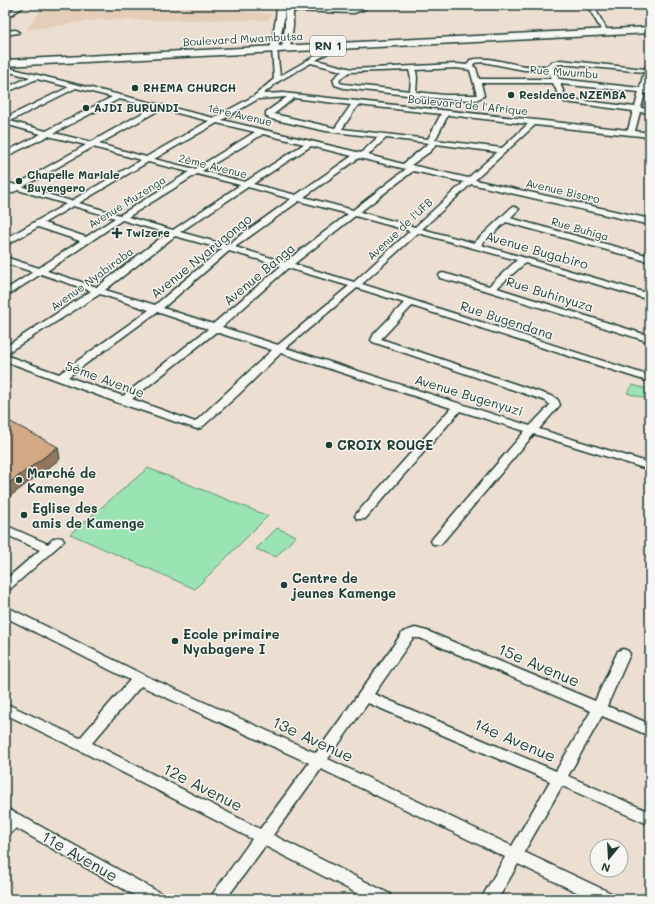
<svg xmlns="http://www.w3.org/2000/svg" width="655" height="904" viewBox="0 0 655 904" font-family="Mali,sans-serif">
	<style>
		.built { fill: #e4ceba }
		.green { fill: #9ae3b2; stroke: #5c9073 }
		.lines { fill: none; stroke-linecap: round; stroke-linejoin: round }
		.stream { stroke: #639ea4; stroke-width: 2.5 }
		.minor-casing { stroke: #1f3d34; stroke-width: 3 }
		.major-casing { stroke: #1f3d34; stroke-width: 3 }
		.highway-casing { stroke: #1f3d34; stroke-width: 3 }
		.minor { fill: #f6f6f2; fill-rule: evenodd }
		.major { fill: #f6f6f2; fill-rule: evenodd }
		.highway { fill: #f6f6f2; fill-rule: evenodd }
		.shaded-wall { fill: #94765d; stroke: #1f3d34 }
		.building { fill: #d3a885; stroke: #1f3d34 }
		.poi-dot { fill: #1f3d34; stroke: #f6f6f2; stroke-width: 1.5 }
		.labels { text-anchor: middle; stroke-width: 3; stroke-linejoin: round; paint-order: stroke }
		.far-street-label { font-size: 11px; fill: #1f3d34; stroke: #f6f6f2 }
		.far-poi-label { font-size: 11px; font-weight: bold; fill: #1f3d34; stroke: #f6f6f2; text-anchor: start }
		.shield { fill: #f6f6f2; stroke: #60746d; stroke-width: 1 }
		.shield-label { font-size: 12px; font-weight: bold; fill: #1f3d34 }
		.street-label { font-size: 13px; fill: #1f3d34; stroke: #f6f6f2 }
		.poi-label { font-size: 13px; font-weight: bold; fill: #1f3d34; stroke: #f6f6f2; text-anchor: start }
		.near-street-label { font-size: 16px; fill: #1f3d34; stroke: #f6f6f2 }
	</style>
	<rect width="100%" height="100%" fill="#ecdfd1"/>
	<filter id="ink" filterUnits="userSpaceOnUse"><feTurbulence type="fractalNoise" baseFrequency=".025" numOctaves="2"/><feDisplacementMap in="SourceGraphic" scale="8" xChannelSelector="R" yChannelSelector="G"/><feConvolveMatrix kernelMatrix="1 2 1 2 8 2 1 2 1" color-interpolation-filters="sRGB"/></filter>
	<g filter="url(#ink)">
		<!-- built -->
		<path class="built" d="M 45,5 L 243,5 L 242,11 L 272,14 L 268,20 L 98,20 L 26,30 Z"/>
		<!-- green -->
		<g class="green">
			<path d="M 633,385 L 650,390 L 650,400 L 627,393 Z"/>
			<path d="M 148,468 L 268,516 L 195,589 L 70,534 Z"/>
			<path d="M 277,528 L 296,536 L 276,557 L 256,549 Z"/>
		</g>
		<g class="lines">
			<!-- stream -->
			<path class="stream" d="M 431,175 L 463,182"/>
			<!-- minor casing -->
			<g class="minor-casing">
				<g id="minor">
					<path d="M 19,5 L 26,5 L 5,19 L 5,14 Z"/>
					<path d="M 359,5 L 365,5 L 365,9 L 354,13 L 289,11 L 286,9 L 289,7 L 354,9 L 359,8 Z"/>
					<path d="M 587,5 L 593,5 L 608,32 L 607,33 L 603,33 Z"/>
					<path d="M 16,30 L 19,32 L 18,33 L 5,35 L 5,31 Z"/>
					<path d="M 336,44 L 339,46 L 338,47 L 316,60 L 352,69 L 456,64 L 467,65 L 470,60 C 487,56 502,62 519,65 C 528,67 538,66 547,66 L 552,62 L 561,60 L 645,69 L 647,63 L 650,61 L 650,75 L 646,89 L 650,89 L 650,93 L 645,93 L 641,108 L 650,109 L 650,113 L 640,112 L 635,131 L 650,133 L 650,137 L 535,125 L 475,180 L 650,219 L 650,225 L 471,184 L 422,229 L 474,243 L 512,207 L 515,207 L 519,209 L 510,218 L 650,256 L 650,262 L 506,222 L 481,245 L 650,294 L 650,300 L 525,263 L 497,288 L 650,336 L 650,342 L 488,291 L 440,278 L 439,276 L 440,274 L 443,273 L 489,286 L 517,260 L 418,233 L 362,284 L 650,376 L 650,382 L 412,306 L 381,339 L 554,397 L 558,400 L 560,405 L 539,429 L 650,463 L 650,470 L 534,434 L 441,544 L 433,544 L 431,541 L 433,538 L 525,431 L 460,411 L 365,519 L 357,519 L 355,516 L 357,513 L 451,408 L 281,353 L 238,395 L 201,428 L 197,429 L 119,403 L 5,361 L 5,355 L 59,374 L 149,310 L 100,294 L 5,354 L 5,347 L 91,291 L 41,274 L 5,297 L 5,290 L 33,272 L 5,263 L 5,257 L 39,268 L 80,241 L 38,227 L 5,246 L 5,239 L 66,204 L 18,190 L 5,196 L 5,191 L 10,188 L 5,186 L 5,182 L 16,185 L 86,145 L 48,136 L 5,157 L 5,152 L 41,134 L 5,124 L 5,118 L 69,87 L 37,79 L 5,93 L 5,88 L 30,77 L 5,71 L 5,67 L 214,118 L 254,96 L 274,79 L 272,48 L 277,49 L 280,76 ZM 483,62 L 524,70 L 548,70 L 552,79 L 479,79 L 476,68 L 473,66 L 474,63 ZM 311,63 L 342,71 L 333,79 L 335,85 L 344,88 L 444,99 L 476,100 L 484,96 L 481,83 L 553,83 L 560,98 L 565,102 L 633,111 L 628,130 L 283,93 L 263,94 L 279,81 ZM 561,64 L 644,72 L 640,88 L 559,79 L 553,67 L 556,65 ZM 456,68 L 470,70 L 477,95 L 444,95 L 416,92 L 417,78 L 416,70 ZM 409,70 L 411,78 L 410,91 L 344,84 L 340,83 L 339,80 L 349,72 ZM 560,84 L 639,92 L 635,107 L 569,99 L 566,97 ZM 76,88 L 112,97 L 46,131 L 10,121 ZM 287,97 L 266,112 L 266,116 L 271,119 L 326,131 L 378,137 L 361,153 L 222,120 L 258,99 ZM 294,98 L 351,105 L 335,128 L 274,114 ZM 119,99 L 153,107 L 91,142 L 54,133 ZM 358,105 L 441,114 L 428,139 L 342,129 ZM 161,109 L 209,121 L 146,157 L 99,144 ZM 448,115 L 528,124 L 502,148 L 435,140 ZM 217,123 L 255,132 L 195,169 L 154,159 ZM 263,134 L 304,144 L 245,182 L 202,171 ZM 386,138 L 429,143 L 403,164 L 368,155 ZM 436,144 L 497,152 L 468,178 L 411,165 L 431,151 ZM 311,146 L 352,156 L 296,195 L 253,184 ZM 93,147 L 141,160 L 71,201 L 23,187 ZM 359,158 L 406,169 L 353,210 L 304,197 ZM 148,162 L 189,172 L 120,215 L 79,203 ZM 413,171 L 464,182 L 415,227 L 360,212 ZM 197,174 L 240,185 L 173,230 L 128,217 ZM 248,187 L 291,199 L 227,245 L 180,232 ZM 299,201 L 348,214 L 285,262 L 235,247 ZM 73,206 L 115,218 L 86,237 L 44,223 ZM 355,216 L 410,231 L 354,282 L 294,264 ZM 122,220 L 167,233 L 97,287 L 47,271 ZM 175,236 L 222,249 L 155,305 L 105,290 ZM 229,251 L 281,266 L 213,324 L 163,308 ZM 288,268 L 349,286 L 278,345 L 222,327 ZM 357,288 L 404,303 L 374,334 L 371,340 L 373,342 L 546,401 L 550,405 L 530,426 L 286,348 ZM 157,312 L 208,329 L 123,396 L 68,377 ZM 216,332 L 272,350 L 195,422 L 132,399 Z"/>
					<path d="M 5,525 L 48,544 C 53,539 55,536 62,538 L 64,541 L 9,590 L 5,591 L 5,580 L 40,550 L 5,534 Z"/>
					<path d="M 5,606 L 144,675 L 316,753 L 403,632 L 415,628 L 427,631 L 595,701 L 618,651 L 623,649 L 628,651 L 630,654 L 607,706 L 650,724 L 650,736 L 602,716 L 568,776 L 650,812 L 650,825 L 562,786 L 524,852 L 613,894 L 615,899 L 591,899 L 518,864 L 498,899 L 481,899 L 505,857 L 321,769 L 273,835 L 390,894 L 392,899 L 368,899 L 265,846 L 226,899 L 209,899 L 252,839 L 77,749 L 5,714 L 5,703 L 80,738 L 130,680 L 5,617 ZM 413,638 L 420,638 L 591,711 L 556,771 L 374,694 ZM 141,686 L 309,763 L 260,829 L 92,743 ZM 368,703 L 550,781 L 512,846 L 328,759 Z"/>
					<path d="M 5,808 L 20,815 L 162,894 L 164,899 L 141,899 L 16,828 L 10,834 L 5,835 Z"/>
				</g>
			</g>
			<!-- major casing -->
			<g class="major-casing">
				<g id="major">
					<path d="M 277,5 L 285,5 L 284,19 L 278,49 L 274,51 L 270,49 L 276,19 Z"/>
					<path d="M 285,5 L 293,5 L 293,26 L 290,48 L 286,50 L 282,48 L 285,26 Z"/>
				</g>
			</g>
			<!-- highway casing -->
			<g class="highway-casing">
				<path id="highway" d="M 650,27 L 650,33 L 5,66 L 5,60 Z"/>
			</g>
			<!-- minor -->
			<use href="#minor" class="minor"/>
			<!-- major -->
			<use href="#major" class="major"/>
			<!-- highway -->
			<use href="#highway" class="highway"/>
		</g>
		<!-- shaded-wall -->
		<path class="shaded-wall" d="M 58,447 L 60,459 L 5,500 L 5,486 Z"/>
		<!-- building -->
		<path class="building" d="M 5,419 L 58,447 L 5,486 Z"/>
	</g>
	<!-- markers -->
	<g class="poi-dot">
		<circle cx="135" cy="88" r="4"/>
		<circle cx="511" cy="95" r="4"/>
		<circle cx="86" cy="108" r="4"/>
		<circle cx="19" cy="181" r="4"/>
		<path d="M115 227h4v4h4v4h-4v4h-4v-4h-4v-4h4z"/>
		<circle cx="329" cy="445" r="4"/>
		<circle cx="19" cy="480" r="4"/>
		<circle cx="24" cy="515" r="4"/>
		<circle cx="284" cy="585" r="4"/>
		<circle cx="175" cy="641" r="4"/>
	</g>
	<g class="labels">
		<!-- far-street labels -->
		<g class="far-street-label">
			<text transform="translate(243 39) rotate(-3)" y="4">Boulevard Mwambutsa</text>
			<text transform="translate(564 72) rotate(4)" y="4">Rue Mwumbu</text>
			<text transform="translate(468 105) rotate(6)" y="4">Boulevard de l'Afrique</text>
			<text transform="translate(240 115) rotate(13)" y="4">1ère Avenue</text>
			<text transform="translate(213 166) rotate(14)" y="4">2ème Avenue</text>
			<text transform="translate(563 191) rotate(13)" y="4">Avenue Bisoro</text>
			<text transform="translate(127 202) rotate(-32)" y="4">Avenue Muzenga</text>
			<text transform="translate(400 229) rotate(-43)" y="4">Avenue de l'UFB</text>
			<text transform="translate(580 229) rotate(16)" y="4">Rue Buhiga</text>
			<text transform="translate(92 279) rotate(-36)" y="4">Avenue Nyabiraba</text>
		</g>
		<!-- far-poi labels -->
		<g class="far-poi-label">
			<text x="143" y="92">RHEMA CHURCH</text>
			<text x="519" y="99">Residence NZEMBA</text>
			<text x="94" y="112">AJDI BURUNDI</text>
			<text x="27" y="179">Chapelle Mariale<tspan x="27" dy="13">Buyengero</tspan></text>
			<text x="126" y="237">Twizere</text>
		</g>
		<!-- shield labels -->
		<rect class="shield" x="310" y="36" width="36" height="20" rx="3"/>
		<g class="shield-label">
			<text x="328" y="50">RN 1</text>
		</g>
		<!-- street labels -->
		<g class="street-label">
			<text transform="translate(537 250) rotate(16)" y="5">Avenue Bugabiro</text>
			<text transform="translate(201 256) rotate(-39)" y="5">Avenue Nyarugongo</text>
			<text transform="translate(259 274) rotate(-40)" y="5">Avenue Banga</text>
			<text transform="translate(550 294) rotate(17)" y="5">Rue Buhinyuza</text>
			<text transform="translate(507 320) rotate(18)" y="5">Rue Bugendana</text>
			<text transform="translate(105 379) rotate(20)" y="5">5ème Avenue</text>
			<text transform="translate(469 395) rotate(17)" y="5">Avenue Bugenyuzi</text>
		</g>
		<!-- poi labels -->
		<g class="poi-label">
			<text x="337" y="450">CROIX ROUGE</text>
			<text x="27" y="478">Marché de<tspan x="27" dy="15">Kamenge</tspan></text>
			<text x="32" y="513">Eglise des<tspan x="32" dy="15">amis de Kamenge</tspan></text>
			<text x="292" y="583">Centre de<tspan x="292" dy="15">jeunes Kamenge</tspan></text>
			<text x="183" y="639">Ecole primaire<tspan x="183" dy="15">Nyabagere I</tspan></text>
		</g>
		<!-- near-street labels -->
		<g class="near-street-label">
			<text transform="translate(539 665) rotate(23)" y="6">15e Avenue</text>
			<text transform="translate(313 739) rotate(25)" y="6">13e Avenue</text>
			<text transform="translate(515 740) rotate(23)" y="6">14e Avenue</text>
			<text transform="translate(203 787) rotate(27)" y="6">12e Avenue</text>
			<text transform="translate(80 856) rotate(30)" y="6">11e Avenue</text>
		</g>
	</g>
	<!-- margin -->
	<rect width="655" height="904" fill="none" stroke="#f6f6f2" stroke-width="20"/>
	<rect x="10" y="10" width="635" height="884" fill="none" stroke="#1f3d34" stroke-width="1.5" filter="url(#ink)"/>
	<!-- north arrow -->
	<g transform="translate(609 858) rotate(198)"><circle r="19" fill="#f6f6f2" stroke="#a0aca6"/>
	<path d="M0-3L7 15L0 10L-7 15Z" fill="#1f3d34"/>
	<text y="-6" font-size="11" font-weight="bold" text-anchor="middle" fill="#1f3d34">N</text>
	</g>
</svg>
